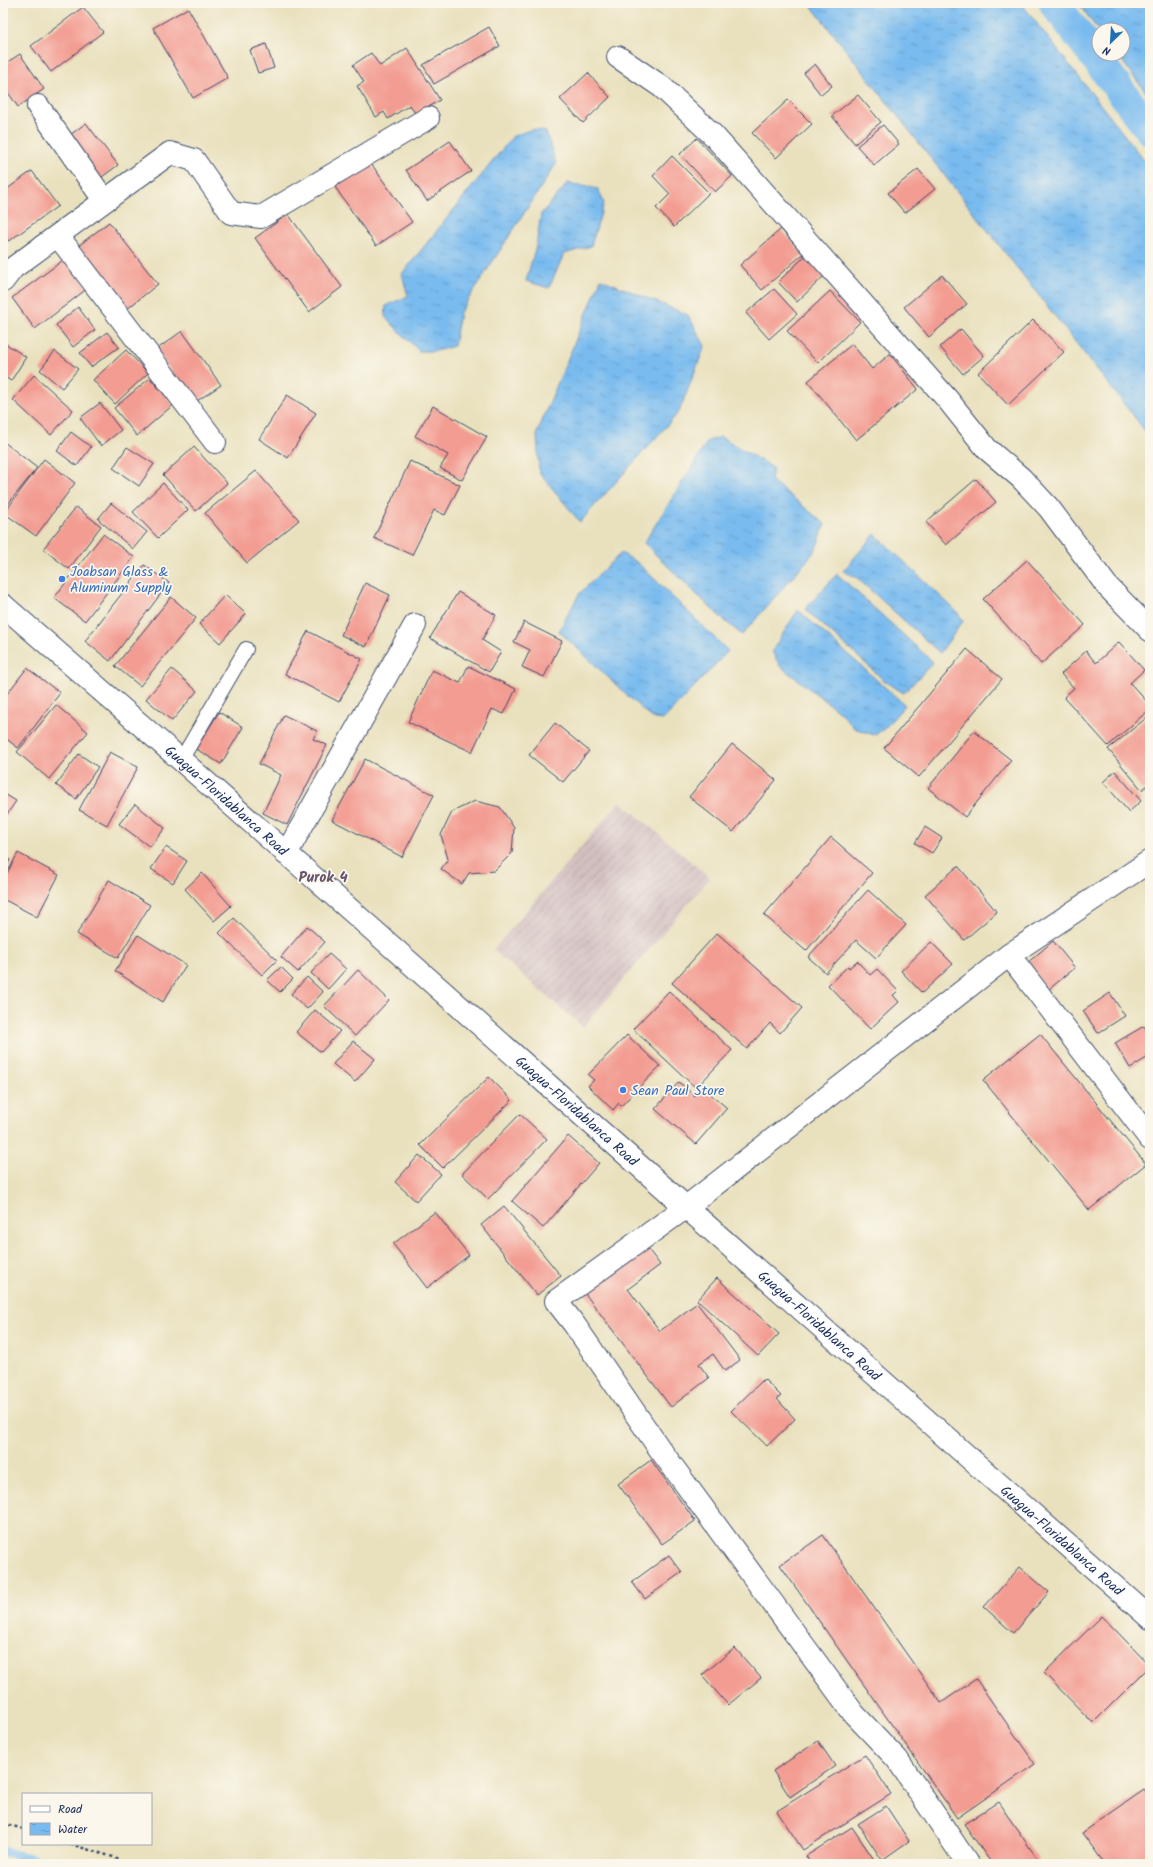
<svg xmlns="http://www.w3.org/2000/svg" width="1153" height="1867" viewBox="0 0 1153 1867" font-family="Kalam,sans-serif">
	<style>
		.industrial { fill: url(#industrial-furrows) }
		.water { fill: url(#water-ripples); stroke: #4a75a6 }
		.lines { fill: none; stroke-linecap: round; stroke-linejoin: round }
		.stream { stroke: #79bbef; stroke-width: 9 }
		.canal { stroke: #79bbef; stroke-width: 31 }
		.building { fill: #f39c92 }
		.service-casing { stroke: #3a4a6c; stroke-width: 16 }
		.minor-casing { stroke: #3a4a6c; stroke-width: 24 }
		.primary-casing { stroke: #3a4a6c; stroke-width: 24 }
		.path { stroke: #3a4a6c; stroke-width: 2.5; stroke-dasharray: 3 3; stroke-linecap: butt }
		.service { stroke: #fff; stroke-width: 14 }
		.minor { stroke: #fff; stroke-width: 22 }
		.primary { stroke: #fff; stroke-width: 22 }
		.shop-dot { fill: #3f7fe0; stroke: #fbf7ec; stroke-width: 1.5 }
		.labels { text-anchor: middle; stroke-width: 3.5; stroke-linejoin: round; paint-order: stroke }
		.shop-label { font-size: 14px; fill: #366cbe; stroke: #fbf7ec; text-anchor: start }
		.street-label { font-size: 14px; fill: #1b2f5e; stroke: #fbf7ec }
		.neighbourhood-label { font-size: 15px; font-weight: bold; fill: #675570; stroke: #fbf7ec }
	</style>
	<defs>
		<pattern id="industrial-furrows" width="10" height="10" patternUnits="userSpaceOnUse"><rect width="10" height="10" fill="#d2bfc0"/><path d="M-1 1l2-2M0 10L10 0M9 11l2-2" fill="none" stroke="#b4a4a7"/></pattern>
		<pattern id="water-ripples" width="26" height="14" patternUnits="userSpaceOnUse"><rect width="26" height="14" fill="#79bbef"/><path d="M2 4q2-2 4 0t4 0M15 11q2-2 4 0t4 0" fill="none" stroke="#6298c5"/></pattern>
	</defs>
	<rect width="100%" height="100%" fill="#fbf7ec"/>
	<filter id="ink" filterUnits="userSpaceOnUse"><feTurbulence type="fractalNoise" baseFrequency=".025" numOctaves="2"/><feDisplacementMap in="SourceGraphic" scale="8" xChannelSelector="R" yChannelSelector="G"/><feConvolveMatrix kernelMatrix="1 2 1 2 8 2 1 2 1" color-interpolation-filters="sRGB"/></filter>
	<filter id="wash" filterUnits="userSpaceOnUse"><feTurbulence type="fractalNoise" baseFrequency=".012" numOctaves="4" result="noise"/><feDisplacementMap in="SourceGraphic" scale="16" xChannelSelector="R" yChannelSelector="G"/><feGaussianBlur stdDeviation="0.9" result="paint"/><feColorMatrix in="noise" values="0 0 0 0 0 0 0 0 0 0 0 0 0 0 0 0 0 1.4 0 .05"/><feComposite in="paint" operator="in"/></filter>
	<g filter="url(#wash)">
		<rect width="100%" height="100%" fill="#e9e1be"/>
		<!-- industrial -->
		<path class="industrial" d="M 620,801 L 710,878 L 583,1027 L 493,950 Z"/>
		<!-- water -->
		<g class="water">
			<path d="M 809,3 L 1021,3 L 1150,168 L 1150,437 Z"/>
			<path d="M 1078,3 L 1150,3 L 1150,98 L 1117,54 L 1123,54 L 1123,30 L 1099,31 Z"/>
			<path d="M 533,129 L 546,132 L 556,164 L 460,312 L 454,346 L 436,351 L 419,351 L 385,317 L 386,306 L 408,296 L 402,274 L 513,136 Z"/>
			<path d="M 568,183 L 598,189 L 604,203 L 591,246 L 564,254 L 549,288 L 526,281 L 536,246 L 541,214 Z"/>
			<path d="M 601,279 L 688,315 L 705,346 L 679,412 L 580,522 L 539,472 L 537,433 Z"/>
			<path d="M 721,437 L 773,468 L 771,480 L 825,524 L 815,551 L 742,635 L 717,614 L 644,543 L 708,441 Z"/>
			<path d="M 875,534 L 958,613 L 963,621 L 940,653 L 856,577 L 843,571 Z"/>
			<path d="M 621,553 L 638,563 L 728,651 L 663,720 L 654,719 L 645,712 L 559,631 L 579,594 Z"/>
			<path d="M 837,574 L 933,662 L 904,693 L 887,683 L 805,609 Z"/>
			<path d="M 798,610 L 905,705 L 884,729 L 874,735 L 854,728 L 840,712 L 780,666 L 772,651 Z"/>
		</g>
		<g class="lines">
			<!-- stream -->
			<path class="stream" d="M 3,1851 L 52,1864"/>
			<!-- canal -->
			<path class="canal" d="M 1054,3 L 1150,130"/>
		</g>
		<g id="blocks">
			<!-- building -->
			<g class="building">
				<path d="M 83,7 L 103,32 L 51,72 L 31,46 Z"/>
				<path d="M 188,8 L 228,78 L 193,98 L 153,28 Z"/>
				<path d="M 489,27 L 500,46 L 434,84 L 423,65 Z"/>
				<path d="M 266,44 L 274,68 L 258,73 L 250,50 Z"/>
				<path d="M 407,48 L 440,100 L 416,115 L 410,105 L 388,119 L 384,112 L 376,117 L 357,86 L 364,82 L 353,65 L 371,53 L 380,66 Z"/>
				<path d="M 20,54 L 44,89 L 18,107 L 3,85 L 3,65 Z"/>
				<path d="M 815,64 L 832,86 L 821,95 L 804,73 Z"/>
				<path d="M 588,73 L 610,97 L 583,123 L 560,99 Z"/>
				<path d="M 858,95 L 881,122 L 855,144 L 832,116 Z"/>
				<path d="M 788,100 L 812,124 L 776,158 L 752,133 Z"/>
				<path d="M 86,123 L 118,165 L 98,180 L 66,138 Z"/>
				<path d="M 883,125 L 899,144 L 874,165 L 857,146 Z"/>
				<path d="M 697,138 L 732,176 L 715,192 L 680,154 Z"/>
				<path d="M 450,141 L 471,171 L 427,201 L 406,170 Z"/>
				<path d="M 672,156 L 709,193 L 674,227 L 656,208 L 670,194 L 653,176 Z"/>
				<path d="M 370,162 L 412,222 L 376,246 L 335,187 Z"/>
				<path d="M 918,169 L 935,189 L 905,213 L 888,193 Z"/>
				<path d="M 32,171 L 58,206 L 9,241 L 3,234 L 3,192 Z"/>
				<path d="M 288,214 L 342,287 L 309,312 L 255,238 Z"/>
				<path d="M 109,222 L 158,284 L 127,309 L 78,246 Z"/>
				<path d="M 781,229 L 803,254 L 762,290 L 740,265 Z"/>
				<path d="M 805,256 L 824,276 L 797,302 L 778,282 Z"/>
				<path d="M 66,258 L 88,288 L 35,329 L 12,298 Z"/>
				<path d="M 942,275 L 967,304 L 929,337 L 904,307 Z"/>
				<path d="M 774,289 L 797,314 L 769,339 L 746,313 Z"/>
				<path d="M 830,291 L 860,322 L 818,363 L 787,331 Z"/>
				<path d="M 78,307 L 95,330 L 73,347 L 56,325 Z"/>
				<path d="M 1033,320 L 1064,352 L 1008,405 L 978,373 Z"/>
				<path d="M 961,329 L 984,356 L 963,374 L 940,347 Z"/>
				<path d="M 182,331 L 221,385 L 194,403 L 156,350 Z"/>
				<path d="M 107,332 L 119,347 L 91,367 L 80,353 Z"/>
				<path d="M 3,342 L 26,357 L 11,381 L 3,376 Z"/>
				<path d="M 852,344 L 872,369 L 890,354 L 918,389 L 856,440 L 808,381 Z"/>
				<path d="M 126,350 L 148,373 L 115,404 L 93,380 Z"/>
				<path d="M 55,351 L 78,369 L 62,388 L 40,370 Z"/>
				<path d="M 34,375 L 73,410 L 51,435 L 13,400 Z"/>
				<path d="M 150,378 L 173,405 L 137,436 L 114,408 Z"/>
				<path d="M 287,395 L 316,413 L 288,458 L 259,439 Z"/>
				<path d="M 100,403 L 121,430 L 101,446 L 80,418 Z"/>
				<path d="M 433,406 L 487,437 L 462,480 L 440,468 L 448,455 L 415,436 Z"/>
				<path d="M 71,432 L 91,447 L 77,466 L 57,451 Z"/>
				<path d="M 4,442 L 37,468 L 3,510 L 3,443 Z"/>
				<path d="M 127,447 L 154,464 L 139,486 L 113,468 Z"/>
				<path d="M 194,447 L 227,483 L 196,511 L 163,475 Z"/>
				<path d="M 44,459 L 75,483 L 36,536 L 4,513 Z"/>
				<path d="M 410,461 L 460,485 L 445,515 L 434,510 L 412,555 L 374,538 Z"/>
				<path d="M 256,471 L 299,520 L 247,563 L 205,513 Z"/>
				<path d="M 976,479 L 996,502 L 946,545 L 926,522 Z"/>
				<path d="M 163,483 L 188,510 L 158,538 L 133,512 Z"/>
				<path d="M 111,503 L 147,532 L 133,549 L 98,519 Z"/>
				<path d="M 76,507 L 101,526 L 69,569 L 43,549 Z"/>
				<path d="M 103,534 L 134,557 L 85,621 L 54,598 Z"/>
				<path d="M 1027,560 L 1085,625 L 1041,664 L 983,599 Z"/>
				<path d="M 144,565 L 169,583 L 110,661 L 85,641 Z"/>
				<path d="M 365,583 L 390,595 L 366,647 L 341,635 Z"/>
				<path d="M 458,592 L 496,615 L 482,640 L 501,652 L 489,672 L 430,638 Z"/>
				<path d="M 225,595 L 246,614 L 220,643 L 199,624 Z"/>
				<path d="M 171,597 L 196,618 L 140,686 L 115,666 Z"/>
				<path d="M 524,622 L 562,641 L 544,677 L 522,667 L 530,650 L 514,642 Z"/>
				<path d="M 308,631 L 362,659 L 339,702 L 285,674 Z"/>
				<path d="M 1119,642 L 1144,670 L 1130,683 L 1150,705 L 1150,709 L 1108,746 L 1064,697 L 1074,688 L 1061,674 L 1086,651 L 1096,663 Z"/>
				<path d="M 967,649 L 1002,679 L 919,777 L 884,748 Z"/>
				<path d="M 468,666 L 516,689 L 504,714 L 492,709 L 472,752 L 408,722 L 432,670 L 460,683 Z"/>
				<path d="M 27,668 L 60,693 L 18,748 L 3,736 L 3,699 Z"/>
				<path d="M 172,669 L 197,691 L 172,721 L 146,699 Z"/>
				<path d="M 56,705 L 88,732 L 49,779 L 17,752 Z"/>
				<path d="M 219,712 L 243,727 L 221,764 L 196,749 Z"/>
				<path d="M 284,715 L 317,731 L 313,739 L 327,745 L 287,825 L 263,813 L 281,775 L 259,764 Z"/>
				<path d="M 1150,715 L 1150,783 L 1142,790 L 1108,749 Z"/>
				<path d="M 555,723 L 589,751 L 563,782 L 529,755 Z"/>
				<path d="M 974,731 L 1011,760 L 965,817 L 928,788 Z"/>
				<path d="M 732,744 L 776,780 L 733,832 L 689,797 Z"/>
				<path d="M 110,752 L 138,767 L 107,825 L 79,810 Z"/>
				<path d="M 79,754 L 98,767 L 76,799 L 56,785 Z"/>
				<path d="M 365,759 L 434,795 L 402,857 L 332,820 Z"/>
				<path d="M 1115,771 L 1141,801 L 1129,812 L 1103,782 Z"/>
				<path d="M 3,793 L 16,801 L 3,820 Z"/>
				<path d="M 475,801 L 500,807 L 514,828 L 512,853 L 494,871 L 469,873 L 462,884 L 441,869 L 448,859 L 441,835 L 452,812 Z"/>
				<path d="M 135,804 L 165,828 L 150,847 L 119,824 Z"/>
				<path d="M 925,827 L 942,838 L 932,853 L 915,843 Z"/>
				<path d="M 831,837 L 872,873 L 806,951 L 764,915 Z"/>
				<path d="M 166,847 L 187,861 L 173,883 L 151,869 Z"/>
				<path d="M 18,853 L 59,875 L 37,917 L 3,899 L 3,881 Z"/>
				<path d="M 3,856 L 10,860 L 3,874 Z"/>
				<path d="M 958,866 L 997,912 L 964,940 L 925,895 Z"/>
				<path d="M 202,873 L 231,906 L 214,921 L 185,889 Z"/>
				<path d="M 109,880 L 150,905 L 118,958 L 77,934 Z"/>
				<path d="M 868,890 L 906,925 L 876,958 L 856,940 L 826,973 L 808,957 Z"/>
				<path d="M 234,918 L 277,960 L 262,975 L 219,933 Z"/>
				<path d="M 307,926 L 325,942 L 298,972 L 281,957 Z"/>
				<path d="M 717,933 L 802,1008 L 780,1033 L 770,1023 L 747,1049 L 672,983 Z"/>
				<path d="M 138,935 L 186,965 L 163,1002 L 115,971 Z"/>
				<path d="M 1053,941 L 1075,968 L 1048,990 L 1026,964 Z"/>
				<path d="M 931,942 L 953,964 L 922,993 L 901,971 Z"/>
				<path d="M 329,954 L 346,969 L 328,989 L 311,973 Z"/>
				<path d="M 857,961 L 870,975 L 877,969 L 898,991 L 893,995 L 899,1002 L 870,1029 L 828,985 L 848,966 L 849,968 Z"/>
				<path d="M 281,967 L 293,979 L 280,992 L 267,980 Z"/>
				<path d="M 358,970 L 389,1000 L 355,1036 L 324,1006 Z"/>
				<path d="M 307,977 L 323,992 L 307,1009 L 291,994 Z"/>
				<path d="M 669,991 L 732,1050 L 696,1088 L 633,1029 Z"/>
				<path d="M 1110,993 L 1125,1016 L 1098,1033 L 1083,1011 Z"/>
				<path d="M 315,1010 L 340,1031 L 321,1052 L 296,1032 Z"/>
				<path d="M 1144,1026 L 1150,1036 L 1150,1056 L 1130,1068 L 1115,1043 Z"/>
				<path d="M 1040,1034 L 1146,1164 L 1089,1210 L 983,1080 Z"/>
				<path d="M 627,1035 L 660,1066 L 621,1106 L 619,1103 L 613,1110 L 588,1086 L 594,1080 L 588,1075 Z"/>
				<path d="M 353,1041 L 375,1059 L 355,1082 L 333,1064 Z"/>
				<path d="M 489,1077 L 512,1100 L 443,1168 L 420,1145 Z"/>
				<path d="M 679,1082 L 695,1096 L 702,1087 L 727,1108 L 696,1144 L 655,1109 Z"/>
				<path d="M 520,1114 L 547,1139 L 488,1199 L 462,1174 Z"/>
				<path d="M 568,1136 L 599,1163 L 543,1228 L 512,1201 Z"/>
				<path d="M 419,1155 L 441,1174 L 416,1201 L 395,1182 Z"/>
				<path d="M 504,1206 L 561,1276 L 537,1295 L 481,1225 Z"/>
				<path d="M 435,1212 L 469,1255 L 427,1288 L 393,1244 Z"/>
				<path d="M 645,1245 L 660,1265 L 628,1289 L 660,1331 L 697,1303 L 740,1360 L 725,1371 L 713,1354 L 699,1364 L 709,1378 L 671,1407 L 583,1291 Z"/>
				<path d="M 717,1278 L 779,1334 L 758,1356 L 697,1300 Z"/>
				<path d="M 764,1379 L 781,1396 L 777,1399 L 795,1419 L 767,1446 L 731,1411 Z"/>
				<path d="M 651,1460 L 695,1521 L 662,1544 L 618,1484 Z"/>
				<path d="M 823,1535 L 941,1703 L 976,1679 L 1035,1764 L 957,1818 L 780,1565 Z"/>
				<path d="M 669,1555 L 682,1572 L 645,1599 L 632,1582 Z"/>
				<path d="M 1020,1567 L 1049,1592 L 1013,1633 L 984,1607 Z"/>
				<path d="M 1102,1616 L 1150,1666 L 1093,1723 L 1044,1673 Z"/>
				<path d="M 735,1648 L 761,1678 L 728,1705 L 702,1675 Z"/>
				<path d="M 818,1741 L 835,1766 L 790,1797 L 773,1771 Z"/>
				<path d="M 865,1755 L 891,1794 L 803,1850 L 777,1811 Z"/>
				<path d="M 1144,1790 L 1150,1799 L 1150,1864 L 1105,1864 L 1082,1833 Z"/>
				<path d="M 998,1802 L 1041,1864 L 992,1864 L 964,1824 Z"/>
				<path d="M 886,1806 L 909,1841 L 882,1860 L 858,1824 Z"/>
				<path d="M 852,1827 L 877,1864 L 811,1864 L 806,1856 Z"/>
			</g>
		</g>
	</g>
	<g filter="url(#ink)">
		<use href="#blocks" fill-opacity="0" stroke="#3a4a6c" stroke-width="1"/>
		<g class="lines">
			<!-- service casing -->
			<g class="service-casing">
				<path id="service" d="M 181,760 L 246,649"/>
			</g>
			<!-- minor casing -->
			<g class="minor-casing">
				<g id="minor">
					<path d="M 618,57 L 662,87 L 713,135 L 948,400 L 987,449 L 1021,478 L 1049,508 L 1107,586 L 1150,630"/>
					<path d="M 38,106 L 104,200"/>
					<path d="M 58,236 L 215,442"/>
					<path d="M 3,281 L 13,268 L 170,153 L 194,160 L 231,213 L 261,217 L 428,118"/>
					<path d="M 286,854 L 415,625"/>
					<path d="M 1009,955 L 1150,1139"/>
					<path d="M 968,1864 L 897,1759 L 854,1714 L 659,1448 L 574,1324 L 556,1301 L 685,1208 L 1009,955 L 1150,861"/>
				</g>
			</g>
			<!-- primary casing -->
			<g class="primary-casing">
				<g id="primary">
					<path id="s1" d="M 3,605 L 181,760 L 1150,1618"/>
				</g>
			</g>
			<!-- path -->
			<g class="path">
				<path d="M 3,1823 L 23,1829"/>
				<path d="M 70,1844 L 113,1857 L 126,1864"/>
			</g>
			<!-- service -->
			<use href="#service" class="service"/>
			<!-- minor -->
			<use href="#minor" class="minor"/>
			<!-- primary -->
			<use href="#primary" class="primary"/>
		</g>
	</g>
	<!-- markers -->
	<g class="shop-dot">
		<circle cx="62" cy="579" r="4"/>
		<circle cx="623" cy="1090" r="4"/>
	</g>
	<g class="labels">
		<!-- shop labels -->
		<g class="shop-label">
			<text x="70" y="576">Joabsan Glass &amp;<tspan x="70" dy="16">Aluminum Supply</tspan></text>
			<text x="631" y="1095">Sean Paul Store</text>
		</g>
		<!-- street labels -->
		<g class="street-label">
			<text dy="5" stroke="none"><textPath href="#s1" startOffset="297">Guagua-Floridablanca Road</textPath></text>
			<text dy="5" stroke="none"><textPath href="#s1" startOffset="765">Guagua-Floridablanca Road</textPath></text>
			<text dy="5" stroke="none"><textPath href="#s1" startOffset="1089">Guagua-Floridablanca Road</textPath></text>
			<text dy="5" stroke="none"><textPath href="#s1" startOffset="1413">Guagua-Floridablanca Road</textPath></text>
		</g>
		<!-- neighbourhood labels -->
		<g class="neighbourhood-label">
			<text x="323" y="882">Purok 4</text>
		</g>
	</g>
	<!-- margin -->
	<rect width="1153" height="1867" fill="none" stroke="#fbf7ec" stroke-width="16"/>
	<!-- legend -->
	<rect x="22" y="1793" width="130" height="52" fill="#fbf7ec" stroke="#a1a7b3"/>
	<rect x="30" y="1806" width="20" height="6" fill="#ffffff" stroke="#a1a7b3"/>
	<text x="58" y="1813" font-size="12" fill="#1b2f5e">Road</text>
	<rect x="30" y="1823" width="20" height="12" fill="url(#water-ripples)" stroke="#a1a7b3"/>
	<text x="58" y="1833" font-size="12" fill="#1b2f5e">Water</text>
	<!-- north arrow -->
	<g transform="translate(1111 42) rotate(205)"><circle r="19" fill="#fbf7ec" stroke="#a1a7b3"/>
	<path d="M0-3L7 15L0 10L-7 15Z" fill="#1f6fb2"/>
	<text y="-6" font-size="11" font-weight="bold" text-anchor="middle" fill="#1b2f5e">N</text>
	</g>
</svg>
